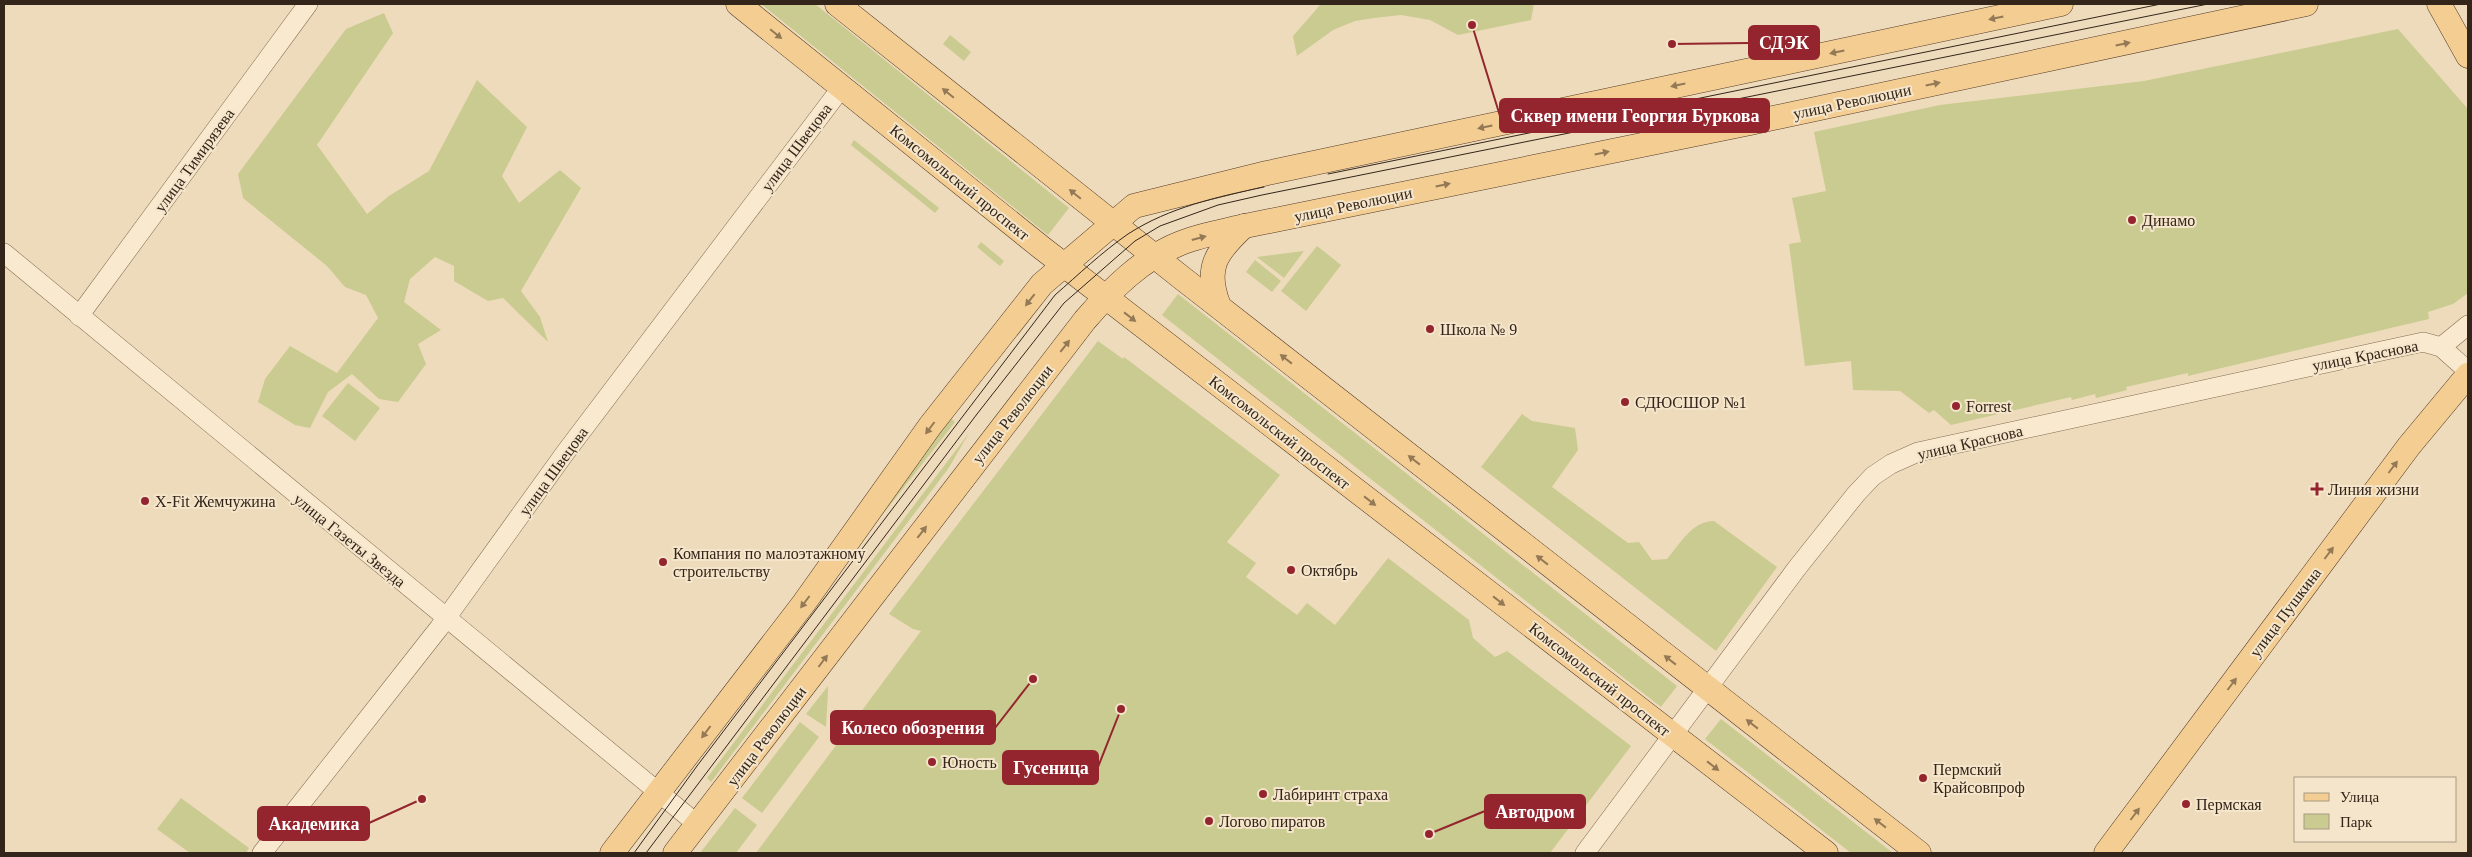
<svg xmlns="http://www.w3.org/2000/svg" width="2472" height="857" viewBox="0 0 2472 857" font-family="'Times New Roman',serif">
	<style>
		.green { fill: #c9cb90 }
		.lines { fill: none; stroke-linecap: round; stroke-linejoin: round }
		.minor-casing { stroke: #856b55; stroke-width: 20 }
		.major-casing { stroke: #523a2a; stroke-width: 25 }
		.minor { stroke: #f9e9ce; stroke-width: 19 }
		.major { stroke: #f3cd91; stroke-width: 24 }
		.tram { stroke: #34251a; stroke-width: 1 }
		.oneway { fill: #947956 }
		.poi-dot { fill: #94252e; stroke: #f5e6cb; stroke-width: 2 }
		.labels { text-anchor: middle; stroke-width: 4; stroke-linejoin: round; paint-order: stroke }
		.street-label { font-size: 16px; fill: #34251a; stroke: #f5e6cb }
		.poi-label { font-size: 16px; fill: #34251a; stroke: #f5e6cb; text-anchor: start }
		.leader { fill: none; stroke: #94252e; stroke-width: 2 }
		.callout-dot { fill: #94252e; stroke: #f5e6cb; stroke-width: 2 }
		.callout { fill: #94252e; stroke: #94252e; stroke-width: 2 }
		.callout-label { font-size: 18px; text-anchor: middle; font-weight: bold; fill: #fff }
	</style>
	<rect width="100%" height="100%" fill="#eedbbb"/>
	<!-- green -->
	<g class="green">
		<path d="M 761,4 L 815,4 L 1069,208 L 1048,235 Z"/>
		<path d="M 1321,4 L 1534,4 L 1531,20 L 1458,35 L 1430,20 L 1401,15 L 1374,18 L 1355,21 L 1333,30 L 1297,56 L 1293,36 Z"/>
		<path d="M 384,13 L 393,33 L 317,145 L 367,214 L 389,196 L 429,171 L 477,80 L 527,127 L 502,176 L 519,203 L 560,170 L 581,188 L 521,291 L 540,317 L 548,342 L 503,298 L 488,301 L 454,281 L 454,266 L 435,257 L 410,279 L 404,302 L 441,330 L 418,344 L 426,364 L 398,402 L 379,399 L 352,374 L 328,392 L 310,428 L 295,425 L 258,402 L 265,379 L 290,346 L 337,373 L 378,318 L 366,295 L 345,287 L 327,266 L 243,198 L 238,174 L 346,29 Z"/>
		<path d="M 2398,29 L 2468,109 L 2468,293 L 2453,304 L 2428,312 L 2429,319 L 2188,376 L 2188,373 L 2126,387 L 2127,390 L 2096,398 L 2095,394 L 2072,400 L 2071,397 L 1951,425 L 1934,410 L 1929,413 L 1900,391 L 1853,390 L 1851,361 L 1805,366 L 1789,244 L 1801,242 L 1792,198 L 1826,191 L 1814,132 L 1940,105 L 2144,81 Z"/>
		<path d="M 950,35 L 971,52 L 964,61 L 943,44 Z"/>
		<path d="M 854,140 L 939,208 L 935,213 L 851,145 Z"/>
		<path d="M 981,242 L 1004,261 L 1000,266 L 977,247 Z"/>
		<path d="M 1317,246 L 1341,265 L 1306,311 L 1281,291 Z"/>
		<path d="M 1304,251 L 1284,278 L 1257,257 Z"/>
		<path d="M 1255,260 L 1281,281 L 1272,292 L 1246,272 Z"/>
		<path d="M 1178,294 L 1677,686 L 1661,707 L 1162,315 Z"/>
		<path d="M 1098,341 L 1123,359 L 1124,357 L 1280,475 L 1227,542 L 1256,563 L 1246,577 L 1297,615 L 1307,603 L 1335,625 L 1388,558 L 1469,620 L 1473,638 L 1495,657 L 1507,651 L 1631,746 L 1550,853 L 756,853 L 921,631 L 913,629 L 889,614 Z"/>
		<path d="M 348,383 L 380,408 L 355,441 L 322,416 Z"/>
		<path d="M 1522,414 L 1532,421 L 1575,428 L 1578,450 L 1552,487 L 1628,543 L 1639,542 L 1652,560 L 1667,559 C 1680,544 1692,521 1714,521 L 1777,567 L 1716,651 L 1481,467 Z"/>
		<path d="M 950,417 L 955,422 L 858,546 Z"/>
		<path d="M 969,433 L 948,469 L 711,782 L 707,778 Z"/>
		<path d="M 828,686 L 828,692 L 826,727 L 806,714 Z"/>
		<path d="M 1721,719 L 1893,853 L 1851,853 L 1705,739 Z"/>
		<path d="M 800,722 L 819,737 L 762,813 L 742,798 Z"/>
		<path d="M 181,798 L 249,848 L 246,853 L 190,853 L 157,829 Z"/>
		<path d="M 735,808 L 757,825 L 736,853 L 700,853 Z"/>
	</g>
	<g class="lines">
		<!-- minor casing -->
		<g class="minor-casing">
			<g id="minor">
				<path d="M 4,253 L 697,824"/>
				<path d="M 79,316 L 308,4"/>
				<path d="M 2441,347 L 2468,325"/>
				<path d="M 262,853 L 439,628 L 565,453 L 842,87"/>
				<path d="M 1585,853 L 1797,568 L 1856,494 L 1873,476 L 1891,464 L 1918,452 L 2423,342 L 2441,347 L 2468,371"/>
			</g>
		</g>
		<!-- major casing -->
		<g class="major-casing">
			<g id="major">
				<path d="M 738,4 L 1042,248 L 1826,853"/>
				<path d="M 837,4 L 1182,278 L 1919,853"/>
				<path d="M 2439,4 L 2468,56"/>
				<path d="M 1219,306 C 1204,268 1216,252 1244,226"/>
				<path d="M 612,853 L 804,603 L 930,426 L 1042,284 L 1134,206 L 1267,173 L 2061,4"/>
				<path d="M 675,853 L 1085,320 C 1111,290 1142,258 1181,243 C 1201,235 1224,231 1245,226 L 1750,123 L 2306,4"/>
				<path d="M 2106,853 L 2409,446 L 2468,375"/>
			</g>
		</g>
		<!-- minor -->
		<use href="#minor" class="minor"/>
		<!-- major -->
		<use href="#major" class="major"/>
		<!-- tram -->
		<g class="tram">
			<path d="M 1328,174 L 2161,4"/>
			<path d="M 634,853 L 697,766 L 1055,295 C 1078,275 1102,252 1128,234 C 1170,207 1217,197 1264,187"/>
			<path d="M 646,853 L 977,414 L 1064,303 L 1135,241 L 1160,226 L 1218,205 L 1262,195 L 2208,4"/>
		</g>
	</g>
	<!-- one-way arrows -->
	<defs><path id="oneway-solid" d="M-6-.8H1V-3.2L6.5 0L1 3.2V.8H-6Z" transform="scale(1.25)"/></defs>
	<g class="oneway">
		<use href="#oneway-solid" transform="translate(1996 18) rotate(168)"/>
		<use href="#oneway-solid" transform="translate(776 34) rotate(39)"/>
		<use href="#oneway-solid" transform="translate(2123 44) rotate(-12)"/>
		<use href="#oneway-solid" transform="translate(1837 52) rotate(168)"/>
		<use href="#oneway-solid" transform="translate(1933 84) rotate(-12)"/>
		<use href="#oneway-solid" transform="translate(1678 85) rotate(168)"/>
		<use href="#oneway-solid" transform="translate(948 93) rotate(-141)"/>
		<use href="#oneway-solid" transform="translate(1485 127) rotate(168)"/>
		<use href="#oneway-solid" transform="translate(1602 153) rotate(-12)"/>
		<use href="#oneway-solid" transform="translate(1443 185) rotate(-12)"/>
		<use href="#oneway-solid" transform="translate(1075 194) rotate(-141)"/>
		<use href="#oneway-solid" transform="translate(1199 238) rotate(-15)"/>
		<use href="#oneway-solid" transform="translate(1030 300) rotate(128)"/>
		<use href="#oneway-solid" transform="translate(1130 317) rotate(38)"/>
		<use href="#oneway-solid" transform="translate(1065 346) rotate(-52)"/>
		<use href="#oneway-solid" transform="translate(1286 359) rotate(-142)"/>
		<use href="#oneway-solid" transform="translate(930 428) rotate(127)"/>
		<use href="#oneway-solid" transform="translate(1414 460) rotate(-142)"/>
		<use href="#oneway-solid" transform="translate(2393 467) rotate(-53)"/>
		<use href="#oneway-solid" transform="translate(1370 501) rotate(38)"/>
		<use href="#oneway-solid" transform="translate(922 532) rotate(-52)"/>
		<use href="#oneway-solid" transform="translate(2329 553) rotate(-53)"/>
		<use href="#oneway-solid" transform="translate(1542 560) rotate(-142)"/>
		<use href="#oneway-solid" transform="translate(1499 601) rotate(38)"/>
		<use href="#oneway-solid" transform="translate(805 602) rotate(127)"/>
		<use href="#oneway-solid" transform="translate(1670 660) rotate(-142)"/>
		<use href="#oneway-solid" transform="translate(823 661) rotate(-53)"/>
		<use href="#oneway-solid" transform="translate(2232 684) rotate(-53)"/>
		<use href="#oneway-solid" transform="translate(1752 724) rotate(-142)"/>
		<use href="#oneway-solid" transform="translate(706 732) rotate(127)"/>
		<use href="#oneway-solid" transform="translate(1713 766) rotate(38)"/>
		<use href="#oneway-solid" transform="translate(2135 814) rotate(-53)"/>
		<use href="#oneway-solid" transform="translate(1880 823) rotate(-142)"/>
	</g>
	<!-- markers -->
	<g class="poi-dot">
		<circle cx="2132" cy="220" r="5"/>
		<circle cx="1430" cy="329" r="5"/>
		<circle cx="1625" cy="402" r="5"/>
		<circle cx="1956" cy="406" r="5"/>
		<path d="M2314.5 481.5h5v5h5v5h-5v5h-5v-5h-5v-5h5z"/>
		<circle cx="145" cy="501" r="5"/>
		<circle cx="663" cy="562" r="5"/>
		<circle cx="1291" cy="570" r="5"/>
		<circle cx="932" cy="762" r="5"/>
		<circle cx="1923" cy="778" r="5"/>
		<circle cx="1263" cy="794" r="5"/>
		<circle cx="2186" cy="804" r="5"/>
		<circle cx="1209" cy="821" r="5"/>
	</g>
	<g class="labels">
		<!-- street labels -->
		<g class="street-label">
			<text transform="translate(1852 101) rotate(-12)" y="6">улица Революции</text>
			<text transform="translate(796 147) rotate(-53)" y="6">улица Швецова</text>
			<text transform="translate(194 160) rotate(-54)" y="6">улица Тимирязева</text>
			<text transform="translate(960 182) rotate(39)" y="6">Комсомольский проспект</text>
			<text transform="translate(1353 204) rotate(-12)" y="6">улица Революции</text>
			<text transform="translate(2365 355) rotate(-11)" y="6">улица Краснова</text>
			<text transform="translate(1012 414) rotate(-52)" y="6">улица Революции</text>
			<text transform="translate(1280 432) rotate(38)" y="6">Комсомольский проспект</text>
			<text transform="translate(1970 442) rotate(-13)" y="6">улица Краснова</text>
			<text transform="translate(553 471) rotate(-54)" y="6">улица Швецова</text>
			<text transform="translate(350 540) rotate(39)" y="6">улица Газеты Звезда</text>
			<text transform="translate(2285 612) rotate(-53)" y="6">улица Пушкина</text>
			<text transform="translate(1600 679) rotate(38)" y="6">Комсомольский проспект</text>
			<text transform="translate(766 736) rotate(-53)" y="6">улица Революции</text>
		</g>
		<!-- poi labels -->
		<g class="poi-label">
			<text x="2142" y="226">Динамо</text>
			<text x="1440" y="335">Школа № 9</text>
			<text x="1635" y="408">СДЮСШОР №1</text>
			<text x="1966" y="412">Forrest</text>
			<text x="2328" y="495">Линия жизни</text>
			<text x="155" y="507">X-Fit Жемчужина</text>
			<text x="673" y="559">Компания по малоэтажному<tspan x="673" dy="18">строительству</tspan></text>
			<text x="1301" y="576">Октябрь</text>
			<text x="942" y="768">Юность</text>
			<text x="1933" y="775">Пермский<tspan x="1933" dy="18">Крайсовпроф</tspan></text>
			<text x="1273" y="800">Лабиринт cтраха</text>
			<text x="2196" y="810">Пермская</text>
			<text x="1219" y="827">Логово пиратов</text>
		</g>
	</g>
	<!-- callouts -->
	<path class="leader" d="M1672 44L1749 43M1472 25L1500 116M1033 679L995 728M1121 709L1098 767M1429 834L1485 811M422 799L369 823"/>
	<g class="callout-dot">
		<circle cx="1672" cy="44" r="5"/>
		<circle cx="1472" cy="25" r="5"/>
		<circle cx="1033" cy="679" r="5"/>
		<circle cx="1121" cy="709" r="5"/>
		<circle cx="1429" cy="834" r="5"/>
		<circle cx="422" cy="799" r="5"/>
	</g>
	<g class="callout">
		<rect x="1749" y="26" width="70" height="33" rx="5"/>
		<rect x="1500" y="99" width="269" height="33" rx="5"/>
		<rect x="831" y="711" width="164" height="33" rx="5"/>
		<rect x="1003" y="751" width="95" height="33" rx="5"/>
		<rect x="1485" y="795" width="100" height="33" rx="5"/>
		<rect x="258" y="807" width="111" height="33" rx="5"/>
	</g>
	<g class="callout-label">
		<text x="1784" y="49">СДЭК</text>
		<text x="1635" y="122">Сквер имени Георгия Буркова</text>
		<text x="913" y="734">Колесо обозрения</text>
		<text x="1051" y="774">Гусеница</text>
		<text x="1535" y="818">Автодром</text>
		<text x="314" y="830">Академика</text>
	</g>
	<!-- border -->
	<rect width="2472" height="857" fill="none" stroke="#34251a" stroke-width="10"/>
	<!-- legend -->
	<rect x="2294" y="777" width="162" height="65" fill="#f5e6cb" stroke="#a89984"/>
	<rect x="2304" y="793" width="25" height="8" fill="#f3cd91" stroke="#a89984"/>
	<text x="2340" y="802" font-size="15" fill="#34251a">Улица</text>
	<rect x="2304" y="814" width="25" height="15" fill="#c9cb90" stroke="#a89984"/>
	<text x="2340" y="827" font-size="15" fill="#34251a">Парк</text>
</svg>
